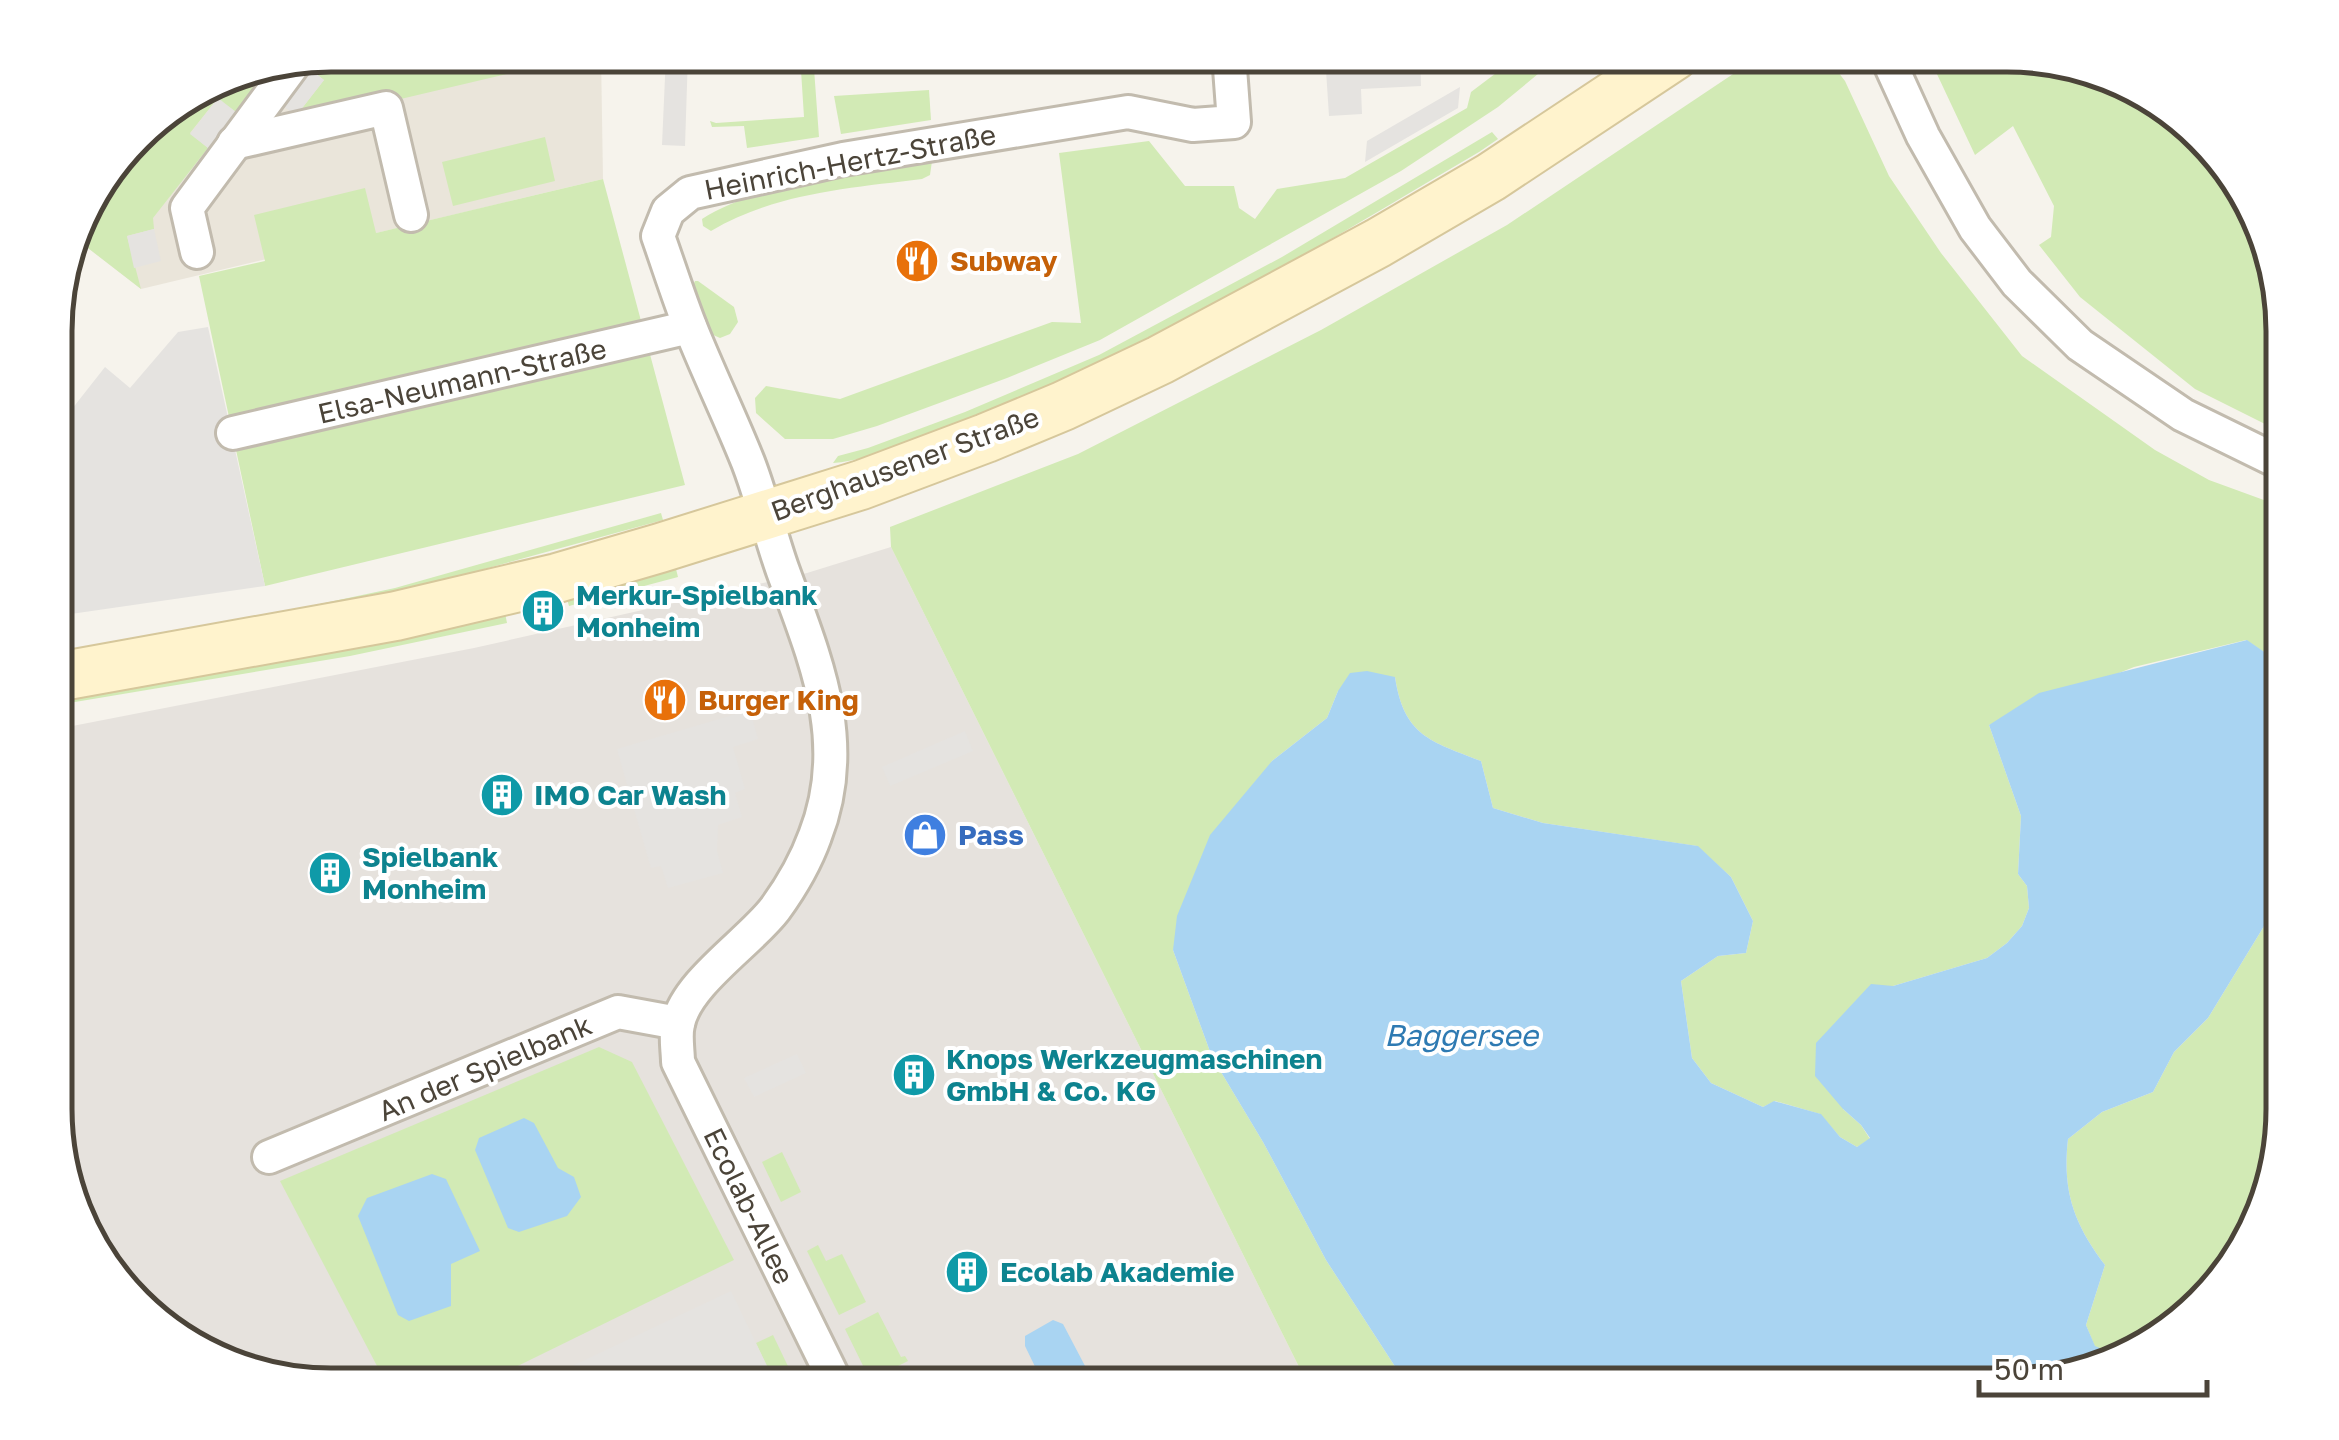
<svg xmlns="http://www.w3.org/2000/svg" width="2339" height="1440" viewBox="0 0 2339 1440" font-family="'Golos Text',sans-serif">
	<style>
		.residential { fill: #eae5da }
		.industrial { fill: #e6e2dd }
		.green { fill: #d2eab5 }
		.parking { fill: #e5e3e0 }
		.water { fill: #a9d4f2 }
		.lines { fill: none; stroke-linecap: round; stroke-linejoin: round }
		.street-casing { stroke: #c2bbae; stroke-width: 38 }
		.secondary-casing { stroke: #d6c79b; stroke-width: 52 }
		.street { stroke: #fff; stroke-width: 32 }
		.secondary { stroke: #fff3cd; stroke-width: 48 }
		.labels { text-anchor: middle; stroke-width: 8; stroke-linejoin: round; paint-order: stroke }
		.street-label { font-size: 28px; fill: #4b4439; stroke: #fff }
		.food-label { font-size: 28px; font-weight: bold; fill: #c56008; stroke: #fff; text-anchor: start }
		.culture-label { font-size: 28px; font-weight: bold; fill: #0d838f; stroke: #fff; text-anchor: start }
		.shop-label { font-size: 28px; font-weight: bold; fill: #366cbe; stroke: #fff; text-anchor: start }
		.water-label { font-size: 30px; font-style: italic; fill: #2e7ab2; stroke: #fff }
		.rim { fill: none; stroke: #4b4439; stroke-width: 5 }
	</style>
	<rect width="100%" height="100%" fill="#f6f3ec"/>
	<!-- residential -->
	<path class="residential" d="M 332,55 L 601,55 L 603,179 L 141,289 L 75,238 L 84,209 L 149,124 L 226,76 Z"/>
	<!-- industrial -->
	<path class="industrial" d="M 891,547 L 1308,1385 L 331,1385 L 178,1339 L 92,1247 L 57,1144 L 57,729 L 474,648 L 807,573 Z"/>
	<!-- green -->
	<g class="green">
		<path d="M 332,55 L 366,55 L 369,65 L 381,62 L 380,55 L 529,55 L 532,68 L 303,122 L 296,116 L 324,80 L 306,66 L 311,59 Z"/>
		<path d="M 800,55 L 813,55 L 819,137 L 747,148 L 744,126 L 712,127 L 710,121 L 716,123 L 804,117 Z"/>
		<path d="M 1520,55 L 1561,55 L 1498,107 L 1401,171 L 1100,340 L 1007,378 L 877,426 L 833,439 L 785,439 L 756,413 L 755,398 L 766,386 L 840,399 L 1052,322 L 1081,323 L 1059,153 L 1149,141 L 1185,186 L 1234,186 L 1239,208 L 1255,219 L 1277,189 L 1345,178 L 1467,108 L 1471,92 Z"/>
		<path d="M 1765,55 L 1825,55 L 1845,81 L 1889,176 L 1941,253 L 2022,356 L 2155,450 L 2209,480 L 2283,507 L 2283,661 L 2273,658 L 2246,640 L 2134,667 L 1989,725 L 2021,816 L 2018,874 L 2027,886 L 2029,908 L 2022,926 L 2007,943 L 1987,958 L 1893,986 L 1843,1109 L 1861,1125 L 1870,1139 L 1857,1147 L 1840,1137 L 1820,1114 L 1775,1101 L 1763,1107 L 1711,1083 L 1692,1058 L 1681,981 L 1718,956 L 1746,953 L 1753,921 L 1731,877 L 1697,846 L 1543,823 L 1493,808 L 1481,761 C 1430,741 1404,736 1395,677 L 1338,691 L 1327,718 L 1272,761 L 1173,950 L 1212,1057 L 1263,1142 L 1326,1260 L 1407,1385 L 1308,1385 L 891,547 L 890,527 L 1078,454 L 1321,330 L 1507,225 L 1757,58 Z"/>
		<path d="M 1928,55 L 2008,55 L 2161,101 L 2247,193 L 2283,313 L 2283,433 L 2195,389 L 2080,297 L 2039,245 L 2051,237 L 2054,206 L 2013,126 L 1975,155 Z"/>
		<path d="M 268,68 L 236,112 L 217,99 L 190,133 L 208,148 L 153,218 L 154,229 L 127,236 L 141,289 L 75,238 L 79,224 L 88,214 L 84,209 L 155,120 L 226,76 Z"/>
		<path d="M 929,90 L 931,120 L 841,134 L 834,96 Z"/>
		<path d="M 1492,132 L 1498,139 L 1479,152 C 1360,222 1242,294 1119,355 C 1071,379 1021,399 971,418 C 931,434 876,460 833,463 L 838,456 L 868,448 L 965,412 L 1099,355 L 1282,257 Z"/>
		<path d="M 545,137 L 555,181 L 453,206 L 442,162 Z"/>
		<path d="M 932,161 L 930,175 L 922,179 C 850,188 775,193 711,231 L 703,226 L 702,219 C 757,183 866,172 932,161 Z"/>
		<path d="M 603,179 L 685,485 L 265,586 L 199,276 L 265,261 L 254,215 L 365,188 L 376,233 Z"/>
		<path d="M 695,281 L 698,281 L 734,307 L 738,322 L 730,334 L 720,338 L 711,334 L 693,285 Z"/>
		<path d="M 661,513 L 663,520 L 342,608 L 254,618 L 395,588 Z"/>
		<path d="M 676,569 L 678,577 L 569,606 L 567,599 Z"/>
		<path d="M 505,613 L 507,623 L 350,656 L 57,705 L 57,697 Z"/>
		<path d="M 2283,895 L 2283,1126 L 2238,1262 L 2146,1348 L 2119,1356 L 2095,1347 L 2086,1325 L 2105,1265 C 2074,1224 2062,1191 2068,1139 L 2102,1112 L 2153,1092 L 2174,1052 L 2208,1018 Z"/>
		<path d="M 599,1047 L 632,1062 L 734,1260 L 479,1385 L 387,1385 L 280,1181 Z"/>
		<path d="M 782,1152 L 801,1192 L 781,1202 L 762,1162 Z"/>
		<path d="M 818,1245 L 826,1261 L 842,1254 L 866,1302 L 839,1315 L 807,1251 Z"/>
		<path d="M 878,1312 L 901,1357 L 905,1356 L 908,1361 L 870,1380 L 845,1329 Z"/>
		<path d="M 773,1335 L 797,1385 L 776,1385 L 756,1343 Z"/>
	</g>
	<!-- parking -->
	<g class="parking">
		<path d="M 666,55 L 688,55 L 685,146 L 662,145 Z"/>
		<path d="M 1325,55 L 1420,55 L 1421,86 L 1361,89 L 1362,114 L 1329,116 Z"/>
		<path d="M 306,66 L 324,80 L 296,116 L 278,102 Z"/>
		<path d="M 1460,87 L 1458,108 L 1365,162 L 1367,141 Z"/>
		<path d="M 218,98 L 236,112 L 208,148 L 190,134 Z"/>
		<path d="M 154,229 L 161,261 L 134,268 L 127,236 Z"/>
		<path d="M 208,327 L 265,586 L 57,616 L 57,428 L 105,367 L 130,388 L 178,332 Z"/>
		<path d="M 750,710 L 758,739 L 733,747 L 745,789 L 735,793 L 742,817 L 718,825 L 717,851 L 723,873 L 668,888 L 661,866 L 651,868 L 617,749 Z"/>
		<path d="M 965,731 L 973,751 L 890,786 L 882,767 Z"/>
		<path d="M 797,1054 L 806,1073 L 754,1097 L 744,1078 Z"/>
		<path d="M 731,1291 L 776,1385 L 532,1385 Z"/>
	</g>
	<!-- water -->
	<g class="water">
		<path d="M 2247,640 L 2273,658 L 2283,661 L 2283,895 L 2208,1018 L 2174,1052 L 2153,1092 L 2102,1112 L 2068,1139 C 2062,1191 2074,1224 2105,1265 L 2086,1325 L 2095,1346 L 2119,1356 L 2025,1384 L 1407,1385 L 1326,1260 L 1263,1142 L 1212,1057 L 1173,950 L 1177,916 L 1210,835 L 1272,761 L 1327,718 L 1338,691 L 1350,673 L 1367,671 L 1395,677 C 1404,736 1430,741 1481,761 L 1493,808 L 1543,823 L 1698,846 L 1731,877 L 1753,921 L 1746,953 L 1718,956 L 1681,981 L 1692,1058 L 1711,1083 L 1763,1107 L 1774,1101 L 1821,1114 L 1840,1137 L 1857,1147 L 1870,1138 L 1861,1125 L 1843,1109 L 1815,1076 L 1816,1043 L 1871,984 L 1893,986 L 1987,958 L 2007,943 L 2022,926 L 2029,908 L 2027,886 L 2018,874 L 2021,816 L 1989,725 L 2039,693 Z"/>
		<path d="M 524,1118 L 534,1123 L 558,1168 L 574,1177 L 581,1197 L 567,1216 L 519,1232 L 508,1228 L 475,1150 L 479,1138 Z"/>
		<path d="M 432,1174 L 446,1179 L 480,1251 L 451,1264 L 451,1306 L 409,1321 L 398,1315 L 358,1216 L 367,1198 Z"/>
		<path d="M 1053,1320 L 1063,1324 L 1095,1385 L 1044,1385 L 1025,1346 L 1025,1336 Z"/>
	</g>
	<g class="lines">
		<!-- street casing -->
		<g class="street-casing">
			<g id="street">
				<path d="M 1886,55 L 1923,136 L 1975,228 L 2017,283 L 2080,345 L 2183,415 L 2283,464"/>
				<path d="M 234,143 L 386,108 L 411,215"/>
				<path d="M 197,252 L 187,208 L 295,62"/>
				<path d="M 233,433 L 690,327"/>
				<path d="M 269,1157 L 618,1012 L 678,1023"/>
				<path d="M 837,1385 L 678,1062 C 678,1051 675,1036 678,1024 C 686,983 750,942 775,909 C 791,887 806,861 815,836 C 852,742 815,659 783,571 C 770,535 762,498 748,462 C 730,417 709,374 691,329 C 679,299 669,267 658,236 L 668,211 L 690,193 L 843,159 L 1128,112 L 1193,125 L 1234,122 L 1229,55"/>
			</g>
		</g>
		<!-- secondary casing -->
		<g class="secondary-casing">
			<path id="secondary" d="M 57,677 L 396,616 L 557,578 L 660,548 L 861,485 L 986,438 L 1063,406 L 1160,360 L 1378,243 L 1491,177 L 1675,55"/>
		</g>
		<!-- street -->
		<use href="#street" class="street"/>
		<!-- secondary -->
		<use href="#secondary" class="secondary"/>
	</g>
	<!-- icons -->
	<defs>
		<g id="restaurant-disc" transform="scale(2.25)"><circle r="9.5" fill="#e8710a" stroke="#fff"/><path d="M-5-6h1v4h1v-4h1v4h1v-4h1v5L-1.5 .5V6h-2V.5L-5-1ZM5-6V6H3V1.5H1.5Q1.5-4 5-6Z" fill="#fff"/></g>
		<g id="building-disc" transform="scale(2.25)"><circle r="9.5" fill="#0f9aa8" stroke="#fff"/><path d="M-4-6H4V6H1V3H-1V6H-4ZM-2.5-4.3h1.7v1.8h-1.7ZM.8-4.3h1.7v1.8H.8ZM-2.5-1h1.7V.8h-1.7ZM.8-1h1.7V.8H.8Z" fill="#fff"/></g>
		<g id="shop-disc" transform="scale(2.25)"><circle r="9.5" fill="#3f7fe0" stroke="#fff"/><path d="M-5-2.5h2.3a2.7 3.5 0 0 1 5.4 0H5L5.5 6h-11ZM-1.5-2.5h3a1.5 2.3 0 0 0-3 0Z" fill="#fff"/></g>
	</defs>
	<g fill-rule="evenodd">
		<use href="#restaurant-disc" x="917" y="261"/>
		<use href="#building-disc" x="543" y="611"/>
		<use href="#restaurant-disc" x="665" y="700"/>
		<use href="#building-disc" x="502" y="795"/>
		<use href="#shop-disc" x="925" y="835"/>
		<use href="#building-disc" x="330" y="873"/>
		<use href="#building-disc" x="914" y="1075"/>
		<use href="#building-disc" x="967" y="1272"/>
	</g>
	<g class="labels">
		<!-- street labels -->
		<g class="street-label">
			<text transform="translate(850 162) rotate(-11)" y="10">Heinrich-Hertz-Straße</text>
			<text transform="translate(462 381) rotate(-13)" y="10">Elsa-Neumann-Straße</text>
			<text transform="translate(905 464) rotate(-20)" y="10">Berghausener Straße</text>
			<text transform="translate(485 1068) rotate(-23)" y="10">An der Spielbank</text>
			<text transform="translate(749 1206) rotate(64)" y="10">Ecolab-Allee</text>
		</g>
		<!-- food labels -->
		<g class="food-label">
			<text x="950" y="271">Subway</text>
			<text x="698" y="710">Burger King</text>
		</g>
		<!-- culture labels -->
		<g class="culture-label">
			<text x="576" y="605">Merkur-Spielbank<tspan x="576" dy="32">Monheim</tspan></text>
			<text x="534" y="805">IMO Car Wash</text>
			<text x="362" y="867">Spielbank<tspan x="362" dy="32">Monheim</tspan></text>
			<text x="946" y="1069">Knops Werkzeugmaschinen<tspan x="946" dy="32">GmbH &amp; Co. KG</tspan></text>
			<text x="1000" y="1282">Ecolab Akademie</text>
		</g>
		<!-- shop labels -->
		<g class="shop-label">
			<text x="958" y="845">Pass</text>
		</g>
		<!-- water labels -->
		<g class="water-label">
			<text x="1461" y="1046">Baggersee</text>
		</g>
	</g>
	<!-- crop -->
	<path d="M0 0H2339V1440H0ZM331 72H2007A259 259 0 0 1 2266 331V1109A259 259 0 0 1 2007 1368H331A259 259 0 0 1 72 1109V331A259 259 0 0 1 331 72Z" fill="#fff" fill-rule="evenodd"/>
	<path class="rim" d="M331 72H2007A259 259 0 0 1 2266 331V1109A259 259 0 0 1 2007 1368H331A259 259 0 0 1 72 1109V331A259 259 0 0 1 331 72Z"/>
	<!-- scale -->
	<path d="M1979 1380v15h228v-15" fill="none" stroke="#4b4439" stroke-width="5"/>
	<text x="1994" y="1380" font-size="30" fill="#4b4439" stroke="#ffffff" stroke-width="8" paint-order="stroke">50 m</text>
</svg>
